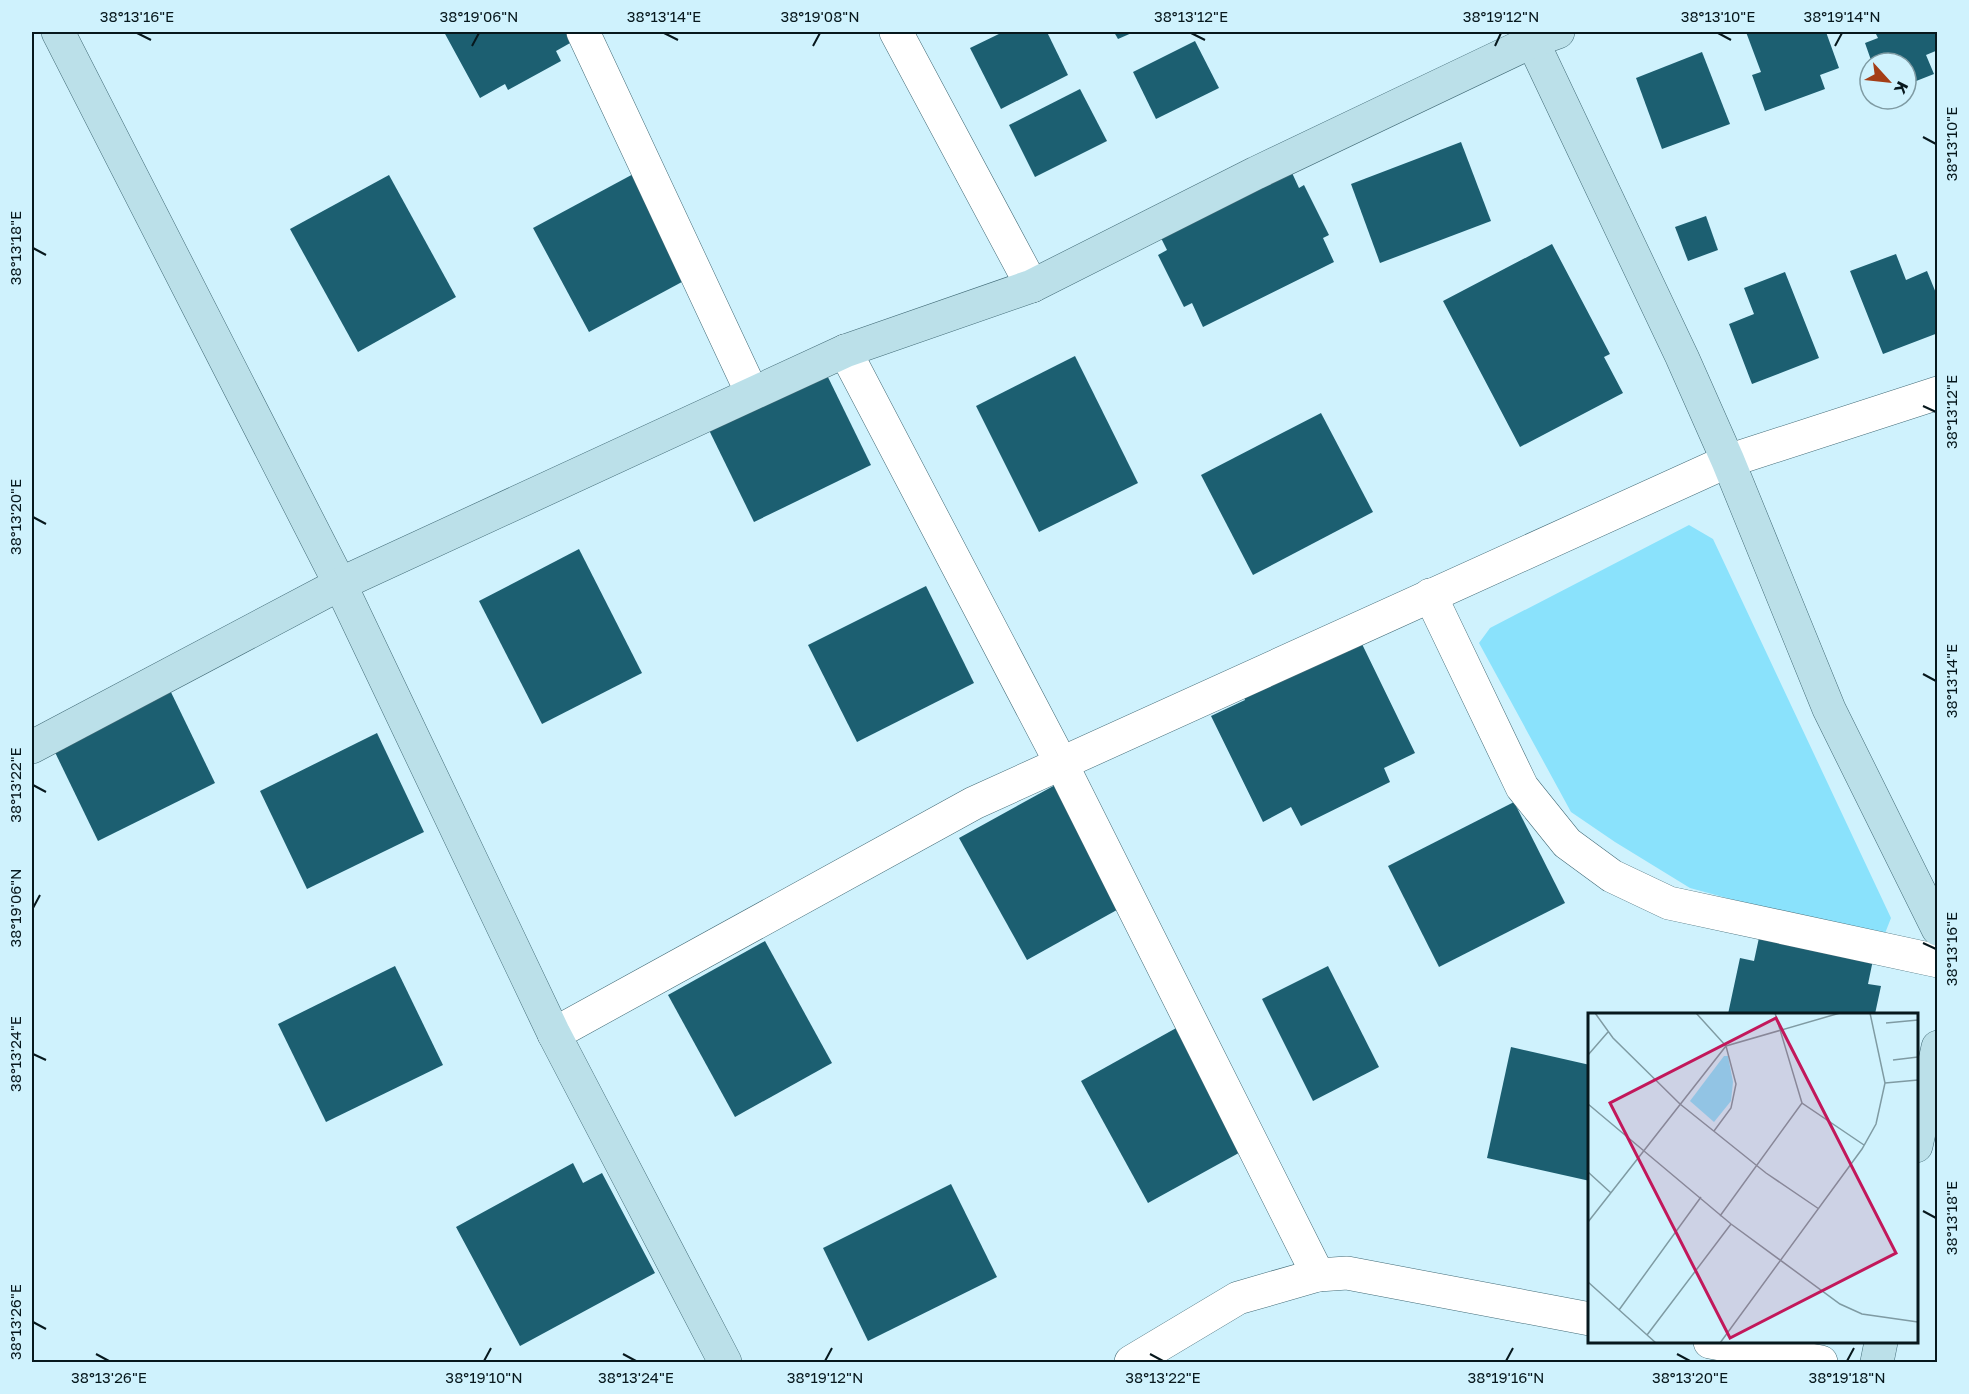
<svg xmlns="http://www.w3.org/2000/svg" width="1969" height="1394" viewBox="0 0 1969 1394" font-family="'Golos Text',sans-serif">
	<style>
		.green { fill: #8ae2fc }
		.building { fill: #1c5f71 }
		.lines { fill: none; stroke-linecap: round; stroke-linejoin: round }
		.street-casing { stroke: #426b77; stroke-width: 34 }
		.secondary-casing { stroke: #426b77; stroke-width: 34 }
		.street { stroke: #fff; stroke-width: 33 }
		.secondary { stroke: #bbe0e9; stroke-width: 33 }
		.ticks { fill: none; stroke: #07181d; stroke-width: 2 }
		.inset-road { fill: none; stroke: #7f9ba3; stroke-width: 1.5 }
		.view { fill: #c2185b; fill-opacity: 0.15; stroke: #c2185b; stroke-width: 3 }
		.inset-edge { fill: none; stroke: #07181d; stroke-width: 3 }
		.neatline { fill: none; stroke: #07181d; stroke-width: 2 }
		.ticks-label { font-size: 15px; text-anchor: middle; fill: #07181d }
	</style>
	<rect width="100%" height="100%" fill="#cff2fd"/>
	<!-- green -->
	<path class="green" d="M 1689,525 L 1713,539 L 1891,918 L 1880,946 L 1808,920 L 1690,888 L 1615,842 L 1571,812 L 1479,643 L 1490,628 Z"/>
	<!-- building -->
	<g class="building">
		<path d="M 444,32 L 575,32 L 579,38 L 556,51 L 561,61 L 508,90 L 505,84 L 480,98 Z"/>
		<path d="M 1003,32 L 1047,32 L 1068,75 L 1001,109 L 970,48 Z"/>
		<path d="M 1114,32 L 1134,32 L 1118,39 Z"/>
		<path d="M 1746,32 L 1826,32 L 1839,68 L 1820,75 L 1825,89 L 1765,111 L 1752,75 L 1761,72 Z"/>
		<path d="M 1875,32 L 1936,32 L 1938,50 L 1926,55 L 1934,74 L 1906,85 L 1906,63 L 1872,63 L 1865,43 L 1878,38 Z"/>
		<path d="M 1195,41 L 1219,88 L 1156,119 L 1133,72 Z"/>
		<path d="M 1702,52 L 1730,124 L 1662,149 L 1636,78 Z"/>
		<path d="M 1080,89 L 1107,141 L 1035,177 L 1009,125 Z"/>
		<path d="M 1461,142 L 1491,221 L 1380,263 L 1351,184 Z"/>
		<path d="M 1287,162 L 1299,188 L 1304,185 L 1329,235 L 1323,238 L 1334,262 L 1203,327 L 1192,303 L 1184,307 L 1158,255 L 1167,250 L 1156,228 Z"/>
		<path d="M 637,172 L 693,276 L 589,332 L 533,228 Z"/>
		<path d="M 389,175 L 456,297 L 358,352 L 290,229 Z"/>
		<path d="M 1706,216 L 1718,250 L 1688,261 L 1675,227 Z"/>
		<path d="M 1552,244 L 1610,354 L 1604,357 L 1623,393 L 1520,447 L 1443,301 Z"/>
		<path d="M 1896,254 L 1906,280 L 1927,271 L 1938,298 L 1938,333 L 1883,354 L 1850,271 Z"/>
		<path d="M 1785,272 L 1819,358 L 1752,384 L 1729,324 L 1754,314 L 1744,288 Z"/>
		<path d="M 1075,356 L 1138,483 L 1039,532 L 976,406 Z"/>
		<path d="M 824,369 L 871,465 L 754,522 L 707,426 Z"/>
		<path d="M 1321,413 L 1373,512 L 1253,575 L 1201,475 Z"/>
		<path d="M 579,549 L 642,673 L 542,724 L 479,601 Z"/>
		<path d="M 926,586 L 974,683 L 857,742 L 808,645 Z"/>
		<path d="M 1362,644 L 1415,753 L 1384,768 L 1390,782 L 1301,826 L 1291,807 L 1263,822 L 1211,716 L 1245,700 L 1239,687 Z"/>
		<path d="M 167,684 L 215,783 L 98,841 L 50,742 Z"/>
		<path d="M 377,733 L 424,832 L 307,889 L 260,791 Z"/>
		<path d="M 1057,784 L 1124,906 L 1027,960 L 959,838 Z"/>
		<path d="M 1514,802 L 1565,903 L 1439,967 L 1388,866 Z"/>
		<path d="M 1760,933 L 1874,955 L 1868,984 L 1881,986 L 1875,1014 L 1728,1014 L 1740,958 L 1754,961 Z"/>
		<path d="M 765,941 L 832,1063 L 735,1117 L 668,995 Z"/>
		<path d="M 395,966 L 443,1065 L 326,1122 L 278,1024 Z"/>
		<path d="M 1328,966 L 1379,1067 L 1313,1101 L 1262,999 Z"/>
		<path d="M 1178,1027 L 1246,1149 L 1148,1203 L 1081,1081 Z"/>
		<path d="M 1511,1047 L 1590,1065 L 1590,1181 L 1487,1158 Z"/>
		<path d="M 573,1163 L 583,1183 L 602,1173 L 655,1273 L 520,1346 L 456,1227 Z"/>
		<path d="M 951,1184 L 997,1277 L 868,1341 L 823,1248 Z"/>
	</g>
	<g class="lines">
		<!-- street casing -->
		<g class="street-casing">
			<g id="street">
				<path d="M 583,32 L 752,393"/>
				<path d="M 896,32 L 1032,286"/>
				<path d="M 845,351 L 1062,765 L 1318,1275"/>
				<path d="M 1430,595 L 1522,787 L 1567,843 L 1612,876 L 1669,903 L 1938,961"/>
				<path d="M 554,1034 L 974,803 L 1728,461 L 1938,393"/>
				<path d="M 1710,1342 L 1821,1362"/>
				<path d="M 1131,1362 L 1238,1298 L 1318,1275 L 1347,1273 L 1590,1319"/>
			</g>
		</g>
		<!-- secondary casing -->
		<g class="secondary-casing">
			<g id="secondary">
				<path d="M 58,32 L 340,584 L 554,1034 L 725,1362"/>
				<path d="M 1528,32 L 1682,357 L 1728,461 L 1829,709 L 1938,929"/>
				<path d="M 32,747 L 340,584 L 845,351 L 1032,286 L 1256,173 L 1533,41 L 1558,32"/>
				<path d="M 1916,1146 L 1938,1047"/>
				<path d="M 1877,1362 L 1881,1342"/>
			</g>
		</g>
		<!-- street -->
		<use href="#street" class="street"/>
		<!-- secondary -->
		<use href="#secondary" class="secondary"/>
	</g>
	<!-- ticks -->
	<path class="ticks" d="M 137,33 L 151,40M 664,33 L 678,40M 1191,33 L 1205,40M 1718,33 L 1731,40M 472,46 L 479,33M 813,46 L 820,33M 1495,46 L 1501,33M 1835,46 L 1842,33M 1923,137 L 1936,144M 33,248 L 46,255M 1923,406 L 1936,412M 33,517 L 46,524M 1923,674 L 1936,681M 33,785 L 46,792M 33,908 L 40,895M 1923,943 L 1936,949M 33,1054 L 46,1060M 1923,1211 L 1936,1218M 33,1322 L 46,1329M 96,1354 L 109,1361M 623,1354 L 636,1361M 1150,1354 L 1163,1361M 1677,1354 L 1690,1361M 484,1361 L 491,1348M 825,1361 L 832,1348M 1506,1361 L 1513,1348M 1847,1361 L 1854,1348"/>
	<!-- overview -->
	<g transform="translate(1588 1013)">
		<rect width="330" height="330" fill="#cff2fd"/>
		<path d="M 136,43 L 140,43 L 145,69 L 143,88 L 126,109 L 102,88 Z" fill="#8ae2fc"/>
		<path class="inset-road" d="M 7,0 L 25,25 L 92,91 L 178,160 L 231,196M 108,0 L 138,33 L 148,71 L 143,95 L 126,118M 187,0 L 214,90 L 276,132M 298,10 L 330,7M 0,42 L 20,19M 305,47 L 330,44M 297,70 L 330,67M 0,91 L 143,211 L 252,291 L 274,301 L 330,309M 0,159 L 23,180M 132,203 L 214,90M 0,209 L 138,33 L 252,0M 0,269 L 68,330M 31,297 L 113,184M 59,322 L 143,211M 132,330 L 274,136 L 288,111 L 297,70 L 282,0"/>
		<path class="view" d="M 188,5 L 308,240 L 142,325 L 22,90 Z"/>
		<rect width="330" height="330" class="inset-edge"/>
	</g>
	<!-- border -->
	<rect width="1969" height="1394" fill="none" stroke="#cff2fd" stroke-width="66"/>
	<!-- north arrow -->
	<g transform="translate(1888 81) rotate(117)"><circle r="28" fill="#cff2fd" stroke="#7f9ba3" stroke-width="1.5"/>
	<path d="M0-4.5L10 22L0 15L-10 22Z" fill="#a43e17"/>
	<text y="-9" font-size="16" font-weight="bold" text-anchor="middle" fill="#07181d">K</text>
	</g>
	<rect x="33" y="33" width="1903" height="1328" class="neatline"/>
	<g class="ticks-label">
		<text x="137" y="22">38°13'16"E</text>
		<text x="479" y="22">38°19'06"N</text>
		<text x="664" y="22">38°13'14"E</text>
		<text x="820" y="22">38°19'08"N</text>
		<text x="1191" y="22">38°13'12"E</text>
		<text x="1501" y="22">38°19'12"N</text>
		<text x="1718" y="22">38°13'10"E</text>
		<text x="1842" y="22">38°19'14"N</text>
		<text transform="translate(1952 144) rotate(-90)" y="5">38°13'10"E</text>
		<text transform="translate(16 248) rotate(-90)" y="5">38°13'18"E</text>
		<text transform="translate(1952 412) rotate(-90)" y="5">38°13'12"E</text>
		<text transform="translate(16 517) rotate(-90)" y="5">38°13'20"E</text>
		<text transform="translate(1952 681) rotate(-90)" y="5">38°13'14"E</text>
		<text transform="translate(16 785) rotate(-90)" y="5">38°13'22"E</text>
		<text transform="translate(16 908) rotate(-90)" y="5">38°19'06"N</text>
		<text transform="translate(1952 949) rotate(-90)" y="5">38°13'16"E</text>
		<text transform="translate(16 1054) rotate(-90)" y="5">38°13'24"E</text>
		<text transform="translate(1952 1218) rotate(-90)" y="5">38°13'18"E</text>
		<text transform="translate(16 1322) rotate(-90)" y="5">38°13'26"E</text>
		<text x="109" y="1383">38°13'26"E</text>
		<text x="484" y="1383">38°19'10"N</text>
		<text x="636" y="1383">38°13'24"E</text>
		<text x="825" y="1383">38°19'12"N</text>
		<text x="1163" y="1383">38°13'22"E</text>
		<text x="1506" y="1383">38°19'16"N</text>
		<text x="1690" y="1383">38°13'20"E</text>
		<text x="1847" y="1383">38°19'18"N</text>
	</g>
</svg>
